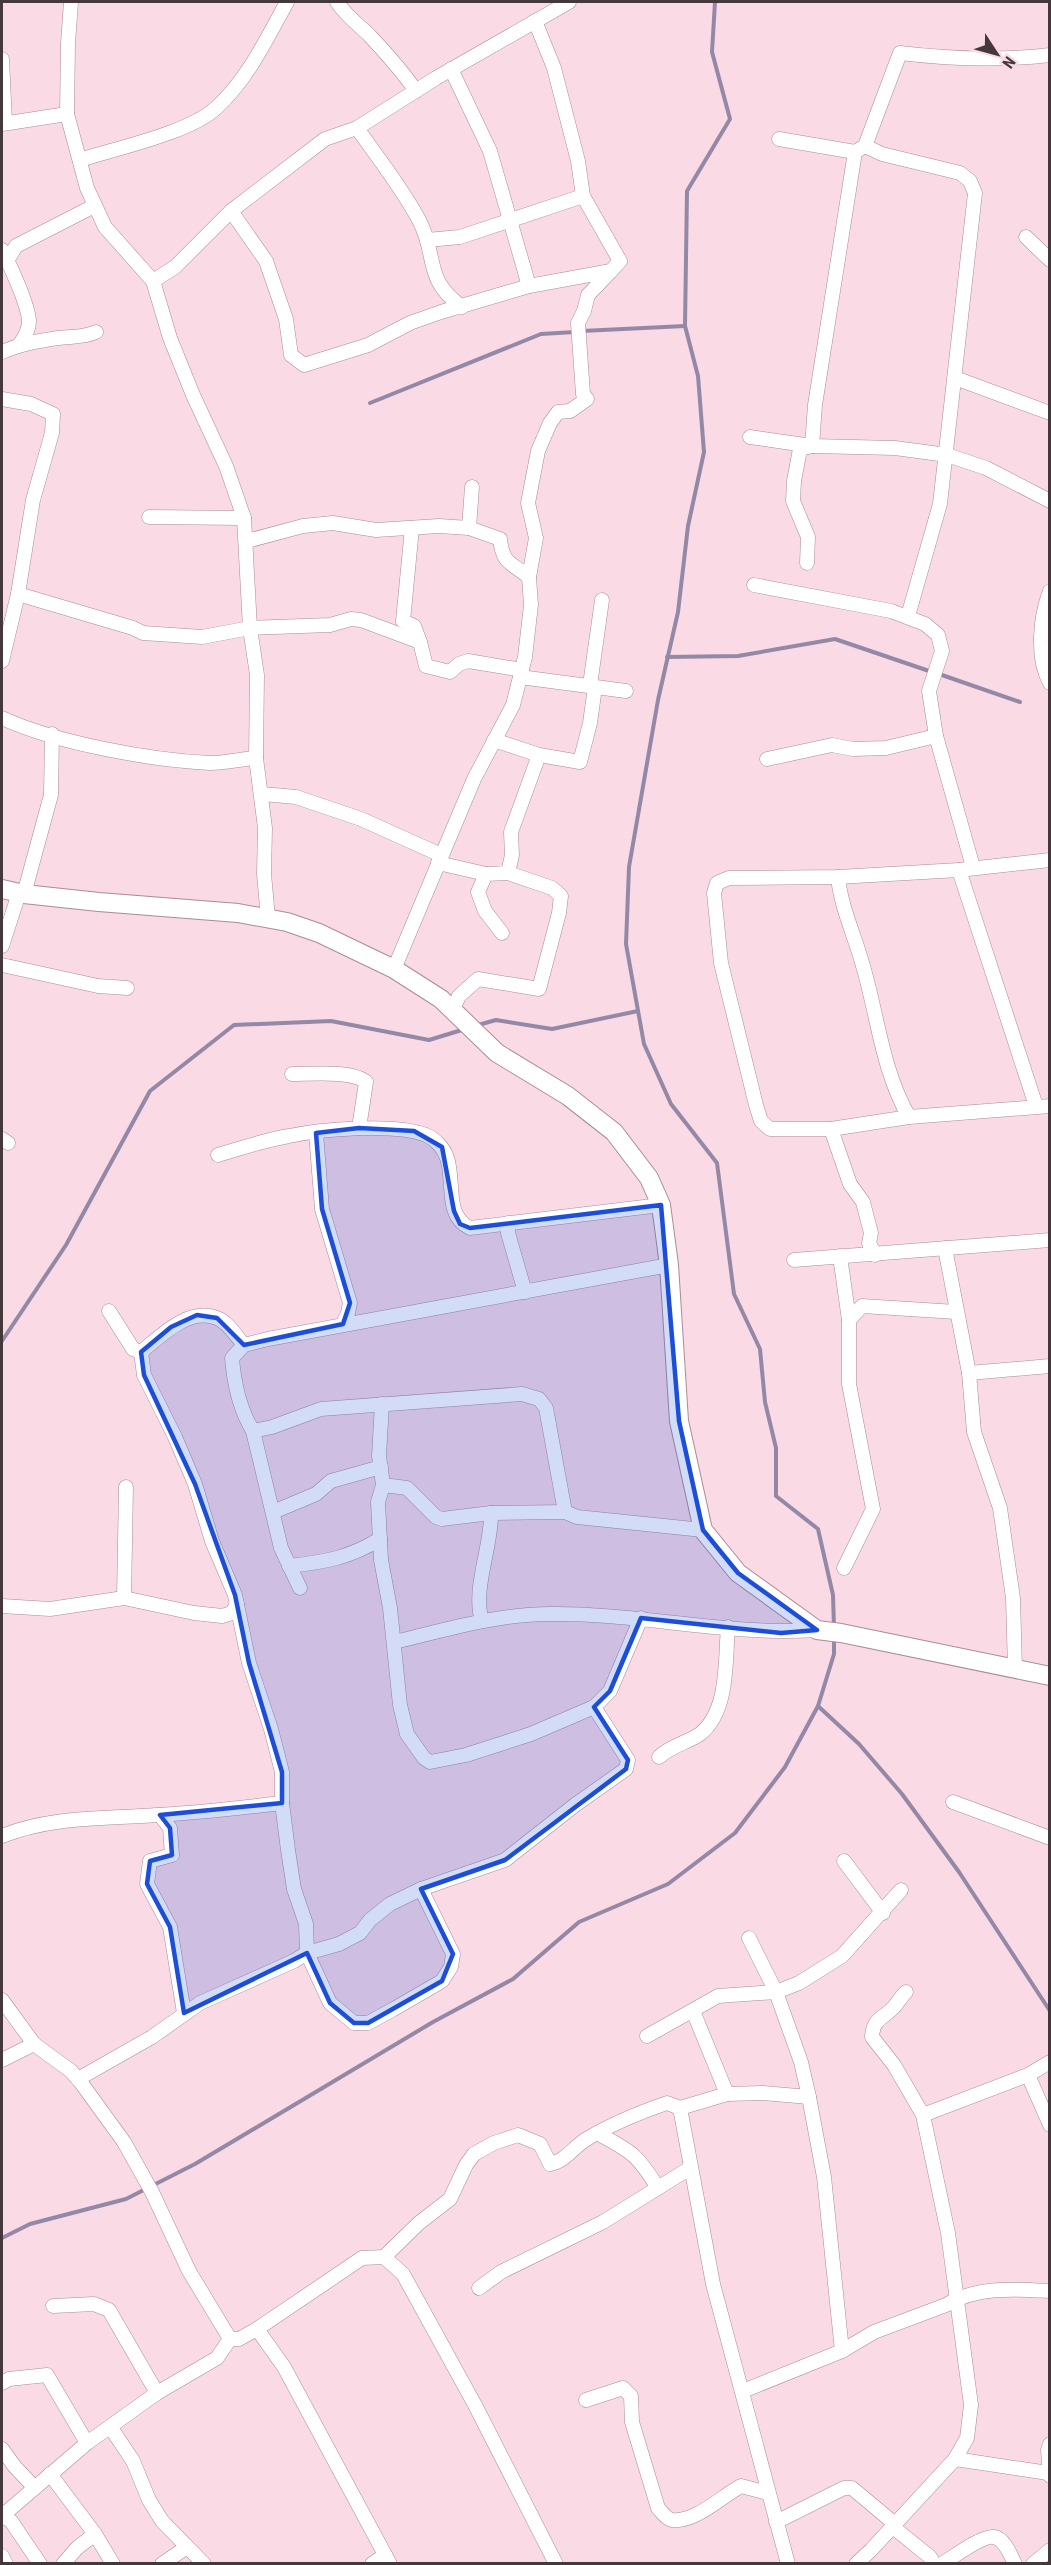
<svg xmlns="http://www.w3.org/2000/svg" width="1051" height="2565" viewBox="0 0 1051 2565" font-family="'Roboto Condensed',sans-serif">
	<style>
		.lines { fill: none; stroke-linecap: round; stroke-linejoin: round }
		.stream { stroke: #9389a7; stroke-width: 4 }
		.minor-casing { stroke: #aa8c96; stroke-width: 15 }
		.tertiary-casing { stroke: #aa8c96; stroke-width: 20 }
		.minor { stroke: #fff; stroke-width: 14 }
		.tertiary { stroke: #fff; stroke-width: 18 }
		.marked { fill: #1d4ed8; fill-opacity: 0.2; stroke: #1d4ed8; stroke-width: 4.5; stroke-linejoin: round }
	</style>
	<rect width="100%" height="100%" fill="#fadae5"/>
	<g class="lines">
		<!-- stream -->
		<g class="stream">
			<path d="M 715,2 L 712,52 L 730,119 L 687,191 L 685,326 L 698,376 L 704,452 L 688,526 L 678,612 L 658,700 L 629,867 L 626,944 L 644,1044 L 671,1104 L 717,1163 L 734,1294 L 760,1349 L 765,1402 L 776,1448 L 776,1496 L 818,1529 L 833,1595 L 834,1628"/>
			<path d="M 582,331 L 685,326"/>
			<path d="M 370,403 L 541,334 L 575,332"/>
			<path d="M 667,657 L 738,656 L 835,639 L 932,672"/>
			<path d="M 939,674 L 1020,702"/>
			<path d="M 478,1025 L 496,1020 L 552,1029 L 638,1011"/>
			<path d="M 2,1341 L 66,1245 L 150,1091 L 234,1025 L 331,1021 L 429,1040 L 465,1029"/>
			<path d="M 818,1706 L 859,1744 L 902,1794 L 959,1872 L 1050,2011"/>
			<path d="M 2,2238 L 30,2224 L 126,2199 L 195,2164 L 433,2022 L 513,1979 L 579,1922 L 668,1884 L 735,1833 L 785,1767 L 818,1706 L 834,1654 L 834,1638"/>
		</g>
		<!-- minor casing -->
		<g class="minor-casing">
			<g id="minor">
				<path d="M 71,2 L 68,43 L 67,114 L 87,188 L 105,227 L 153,281 L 170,338 L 193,395 L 226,466 L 244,518 L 250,628 L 257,675 L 256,758 L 265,828 L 264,874 L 268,918"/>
				<path d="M 337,2 C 346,16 358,24 370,36 C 386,53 402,71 416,91"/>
				<path d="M 2,59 L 5,123"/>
				<path d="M 451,69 L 490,151 L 529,286"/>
				<path d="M 2,124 L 67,114"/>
				<path d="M 357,128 C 378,158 402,188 419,220 C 438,256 423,279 462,307"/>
				<path d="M 779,139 L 855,152 L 865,146 L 900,53 C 950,59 999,61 1050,55"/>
				<path d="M 865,146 L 882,154 L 960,173 L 970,181 L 975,193 L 940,504 L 908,616"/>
				<path d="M 80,160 C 117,148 189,133 216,108 C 248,79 267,38 287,2"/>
				<path d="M 231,211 L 266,261 L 286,319 L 291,355 L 304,365 L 368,345 L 410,323 L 441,312 L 529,286 L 611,271 L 620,261 L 583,196 L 578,161 L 554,68 L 535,21"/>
				<path d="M 1026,237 L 1050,260"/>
				<path d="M 427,240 L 460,237 L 583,196"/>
				<path d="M 2,250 C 10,265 29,306 29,322 C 29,330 24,338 20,344"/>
				<path d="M 7,261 L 16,246 L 94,206"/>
				<path d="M 153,281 L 175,267 L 231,211 L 325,139 L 357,128 L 436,78 L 569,2"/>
				<path d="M 2,352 C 20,344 38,341 58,338 C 71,336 83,338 96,332"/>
				<path d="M 955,378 L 1050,413"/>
				<path d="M 2,399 L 31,404 L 53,414 L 52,433 L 33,500 L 18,594 L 2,661"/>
				<path d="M 750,437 L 812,446 L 895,448 L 947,455 L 986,468 L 1050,501"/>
				<path d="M 812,446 L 815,405 L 855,152"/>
				<path d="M 472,487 L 469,528 L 500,539 C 503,565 511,562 529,577"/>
				<path d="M 149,517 L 244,518"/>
				<path d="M 412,528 L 403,621 L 414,626 L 420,642"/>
				<path d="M 247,541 L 303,526 L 333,523 L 376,530 L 439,526 L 469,528"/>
				<path d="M 807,563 L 808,537 L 793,501 L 794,481 L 800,449 L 812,446"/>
				<path d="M 754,585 L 891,611 L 925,624 L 938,635 L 942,651 L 929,691 L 936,736 L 973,867"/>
				<path d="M 1050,591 C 1040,617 1036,658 1050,683"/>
				<path d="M 18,594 L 133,628 L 143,633 L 202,637 L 250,628 L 330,625 L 351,619 L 361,620 L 420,642 L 426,666 L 450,672 L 459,664 L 468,661 L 522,670"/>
				<path d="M 520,677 L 626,691"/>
				<path d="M 590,685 L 602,600"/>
				<path d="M 2,718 C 56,743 150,760 210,763 C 225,763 241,759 256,758"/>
				<path d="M 494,740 L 539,755 L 580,762 L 590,723 L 595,687"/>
				<path d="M 767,759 L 832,745 L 853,749 L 886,748 L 936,736"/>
				<path d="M 262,794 L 296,797 L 361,819 L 441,855"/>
				<path d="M 1050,860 L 959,870 L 838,877 L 729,878 L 717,883 L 714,893 L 721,963 L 756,1105 L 761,1121 L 770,1129 L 831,1129 L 909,1117 L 1050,1106"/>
				<path d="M 438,863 L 486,874"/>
				<path d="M 959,870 L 1036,1106"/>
				<path d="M 838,877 C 841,908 855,936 863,966 C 878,1017 882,1070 909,1117"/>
				<path d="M 24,894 L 51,795 L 52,734"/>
				<path d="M 502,933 L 485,911 L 478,892 L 486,874 L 508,873 L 512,855 L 511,832 L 539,755"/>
				<path d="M 2,946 L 19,893"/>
				<path d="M 2,965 L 98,986 L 127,988"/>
				<path d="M 394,969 L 474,779 L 513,705 L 525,657 L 531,605 L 529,577 L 536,538 L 528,503 L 538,451 L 550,423 L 558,412 L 570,411 L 587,399 L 583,394 L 578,323 L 584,311 L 588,295 L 611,271"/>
				<path d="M 452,1011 L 459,996 L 478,979 L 539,989 L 559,913 L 561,896 L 552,888 L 508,873"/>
				<path d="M 292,1074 C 310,1074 353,1070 366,1082 L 359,1128"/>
				<path d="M 831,1129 L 850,1184 L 863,1202 L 871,1233 L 869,1243 L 875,1255"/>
				<path d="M 316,1133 L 322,1209 L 350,1303 L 348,1313 L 343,1324"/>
				<path d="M 2,1139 L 8,1143"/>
				<path d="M 218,1155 C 241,1148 265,1140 289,1136 C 322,1129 395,1123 426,1135 C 435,1139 444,1148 447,1158 C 455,1181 444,1216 470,1228 L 661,1205"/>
				<path d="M 508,1223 L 508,1233 L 525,1292"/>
				<path d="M 945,1248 L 969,1373 L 974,1432 L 1000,1508 L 1013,1598 L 1015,1668"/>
				<path d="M 840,1256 L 849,1320"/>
				<path d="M 794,1260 L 1050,1240"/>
				<path d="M 109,1311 L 133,1349 L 141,1352 L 144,1375 L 175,1437 L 195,1484 L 212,1541 L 235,1595 L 249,1663 L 271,1729 L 282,1772 L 282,1803 L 288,1850 L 294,1889 L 306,1924 L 307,1953 L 330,2003 L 354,2023 L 368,2023 L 392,2010 L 442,1981 L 451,1967 L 453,1954 L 421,1889"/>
				<path d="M 141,1352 C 161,1336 188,1307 217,1318 C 228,1322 236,1336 244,1345"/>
				<path d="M 969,1373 L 1050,1366"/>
				<path d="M 382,1404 L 379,1456 L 383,1485 L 378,1502 L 381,1560 L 390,1608 L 400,1705 L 407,1734 L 424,1758 L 430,1762 L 466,1755 L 531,1734 L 594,1707 L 610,1691 L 641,1618"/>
				<path d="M 253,1431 L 272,1427 L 321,1409 L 522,1394 L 539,1399 L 546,1408 L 565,1512"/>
				<path d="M 383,1485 L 407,1488 L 436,1517 L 442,1519 L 491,1513 L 565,1512 L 577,1517 L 703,1530"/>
				<path d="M 273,1512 L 316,1494 L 331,1481 L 381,1467"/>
				<path d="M 289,1566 C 325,1562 349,1558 380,1539"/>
				<path d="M 844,1568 L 873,1509 L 849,1384 L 849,1320 L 862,1306 L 956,1312"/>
				<path d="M 300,1588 L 281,1548 L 253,1431 C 240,1410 234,1383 232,1358 L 244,1345 L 268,1339 L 669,1265"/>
				<path d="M 124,1598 L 126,1487"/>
				<path d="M 2,1606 L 50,1609 L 124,1598 L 194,1613 L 222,1616 L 232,1613 L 237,1604"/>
				<path d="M 482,1621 C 472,1589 492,1546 491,1513"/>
				<path d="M 394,1642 C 445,1630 497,1614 550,1614 C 639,1613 728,1636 817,1630"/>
				<path d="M 659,1757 C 670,1746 687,1743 700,1734 C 729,1711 725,1661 728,1627"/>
				<path d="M 953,1802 L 1050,1838"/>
				<path d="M 160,1815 L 170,1828 L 172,1855 L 150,1861 L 147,1884 L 170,1927 L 184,2013"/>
				<path d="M 2,1836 C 51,1816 105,1819 157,1815 C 199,1813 240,1808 282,1803"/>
				<path d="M 844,1861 L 883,1913"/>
				<path d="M 749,1938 L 776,1992 L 801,2062 L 809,2097 L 824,2177 L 842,2351"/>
				<path d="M 2,2000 L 34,2044 L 71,2071 L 82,2084 L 124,2142 L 152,2192 L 189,2271 L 230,2339 L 239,2339 L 257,2329 L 362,2258 L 384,2257 L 403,2274 L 475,2405 L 556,2564"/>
				<path d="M 693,2011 L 727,2094"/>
				<path d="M 647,2036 L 718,1996 L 776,1992 L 799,1983 L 842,1956 L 901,1890"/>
				<path d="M 2,2060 L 34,2044"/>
				<path d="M 1028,2075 L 1050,2125"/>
				<path d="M 78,2079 L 152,2037 L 200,2003 L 294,1961 L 307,1953 L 339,1944 L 360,1933 L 370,1920 L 390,1904 L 421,1889 L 505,1860 L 575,1805 L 626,1769 L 628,1760 L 594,1707"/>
				<path d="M 923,2115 L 1028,2075 L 1050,2062"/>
				<path d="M 597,2133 C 632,2152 637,2154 658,2188"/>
				<path d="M 384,2257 L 419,2223 L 450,2199 L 466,2165 L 474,2154 L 494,2143 L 518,2135 L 540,2144 L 550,2164 C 564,2162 573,2148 585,2140 C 611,2124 638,2113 667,2103 L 680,2108"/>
				<path d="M 479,2288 L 501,2272 L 603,2222 L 690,2168"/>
				<path d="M 53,2306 L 94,2304 L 109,2310 L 157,2393"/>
				<path d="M 257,2329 L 284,2367 L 390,2564"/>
				<path d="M 2,2383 L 9,2379 L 47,2375 L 87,2443"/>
				<path d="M 743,2391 L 842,2351 L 874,2332 L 946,2305 C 977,2286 1015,2289 1050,2291"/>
				<path d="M 586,2400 L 623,2388 L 631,2396 L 632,2422 L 658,2508 C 662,2512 666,2519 672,2520 C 695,2523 722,2496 741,2486 L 768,2493"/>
				<path d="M 111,2428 L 133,2461 L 149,2500 L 162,2521 L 204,2564"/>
				<path d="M 1050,2444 L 1048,2450 L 1050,2476"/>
				<path d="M 2,2449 L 15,2467 L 35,2488"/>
				<path d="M 955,2459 L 1048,2473"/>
				<path d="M 50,2474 L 95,2534 L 113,2564"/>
				<path d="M 2,2516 L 87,2443 L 157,2393 L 217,2358 L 230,2339"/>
				<path d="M 2,2516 L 11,2521 L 40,2564"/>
				<path d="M 776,2522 L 844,2488 L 852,2488 L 895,2524"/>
				<path d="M 893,2527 L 930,2557 L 934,2564"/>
				<path d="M 2,2556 L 6,2564"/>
				<path d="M 63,2564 L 77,2548 L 95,2534"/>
				<path d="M 162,2564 L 187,2547"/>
				<path d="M 372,2564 L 385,2555"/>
				<path d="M 788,2564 L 713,2284 L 680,2108 L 727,2094 L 763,2093 L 809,2097"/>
				<path d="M 856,2564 L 871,2550 L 955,2459 L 967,2438 L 971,2405 L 948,2233 L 923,2115 L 894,2065 L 872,2037 C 873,2018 883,2019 894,2007 C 898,2002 901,1997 906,1992"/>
				<path d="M 942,2564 C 953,2557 983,2535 994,2537 C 1005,2539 1011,2556 1015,2564"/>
				<path d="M 1033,2564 L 1050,2550"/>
			</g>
		</g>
		<!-- tertiary casing -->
		<g class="tertiary-casing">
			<path id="tertiary" d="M 2,889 L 24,894 L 99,902 L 238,913 L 287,922 L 319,933 L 394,969 L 441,999 L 497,1053 L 568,1096 L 614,1132 L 649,1178 L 661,1205 L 669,1265 L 679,1421 L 703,1530 L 738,1573 L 817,1630 L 841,1633 L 1050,1676"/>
		</g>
		<!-- minor -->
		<use href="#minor" class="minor"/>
		<!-- tertiary -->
		<use href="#tertiary" class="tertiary"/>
	</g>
	<!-- marked area -->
	<path class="marked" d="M 359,1128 L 414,1131 L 442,1147 L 454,1211 L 460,1224 L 470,1228 L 661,1205 L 679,1421 L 703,1530 L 738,1573 L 817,1630 L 781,1633 L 641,1618 L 610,1691 L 594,1707 L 628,1760 L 626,1769 L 505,1860 L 421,1889 L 453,1954 L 442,1981 L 368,2023 L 354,2023 L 330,2003 L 307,1953 L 184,2013 L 170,1927 L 147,1884 L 150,1861 L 172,1855 L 170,1828 L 160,1815 L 282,1803 L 282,1772 L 249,1663 L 235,1595 L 195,1484 L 144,1375 L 141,1352 L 171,1327 L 197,1315 L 217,1318 L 244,1345 L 343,1324 L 350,1303 L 322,1209 L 316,1133 Z"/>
	<!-- border -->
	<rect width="1051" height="2565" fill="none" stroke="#45383d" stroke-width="6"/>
	<!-- north arrow -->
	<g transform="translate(997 54) rotate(126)" stroke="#fadae5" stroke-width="4.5" paint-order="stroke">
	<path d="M0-4.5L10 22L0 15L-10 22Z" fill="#45383d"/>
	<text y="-9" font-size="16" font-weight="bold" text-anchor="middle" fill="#45383d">N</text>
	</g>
</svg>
